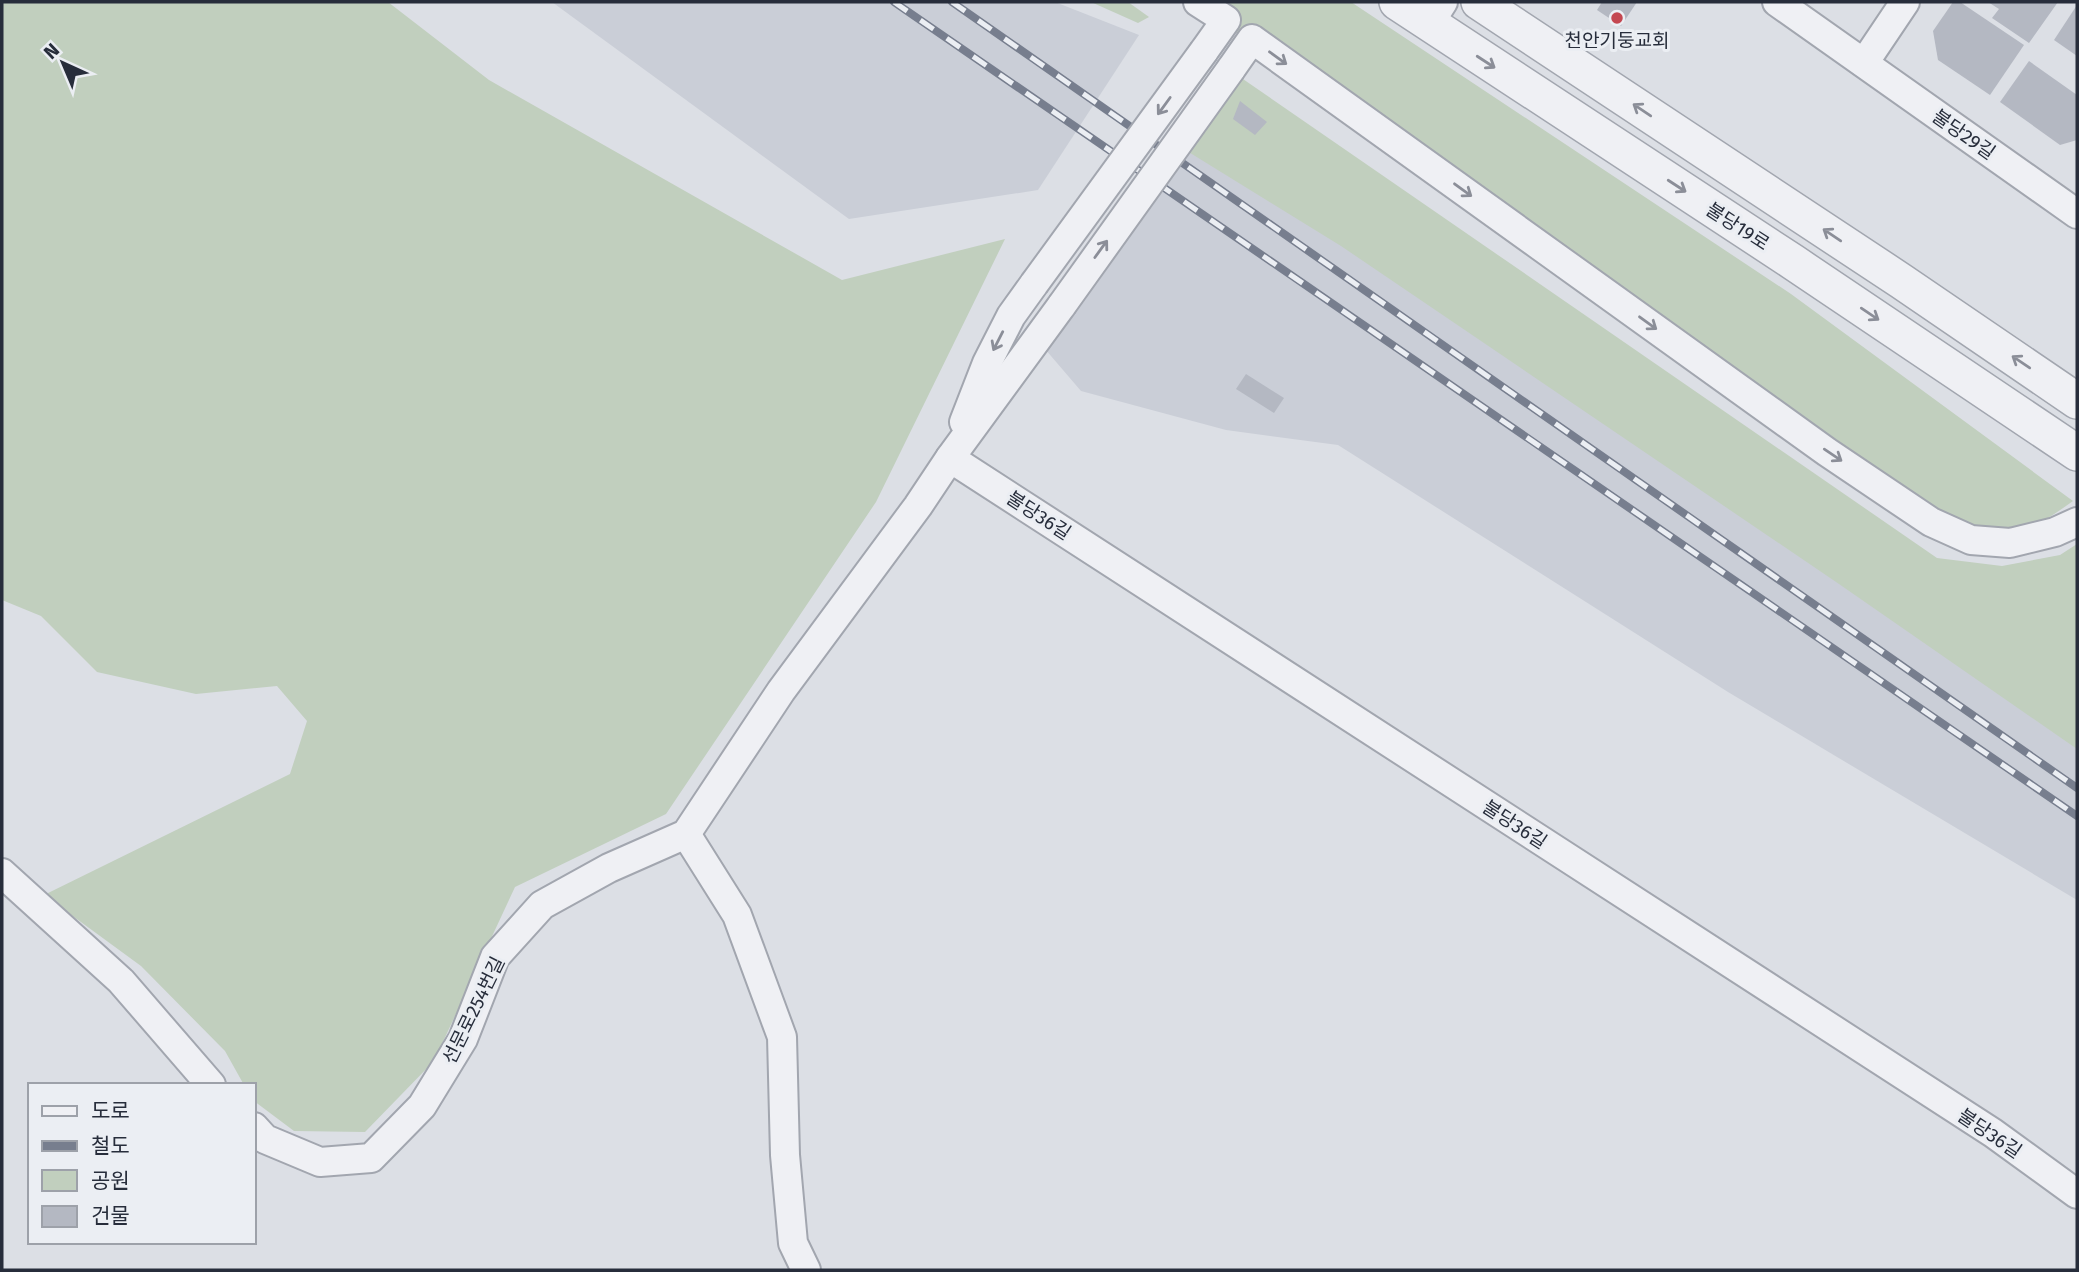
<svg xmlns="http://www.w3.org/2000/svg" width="2079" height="1272" viewBox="0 0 2079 1272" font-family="'Fira Sans','Noto Sans KR',sans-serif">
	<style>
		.built { fill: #caced7 }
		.green { fill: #c1cfbe }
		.building { fill: #b4b8c2 }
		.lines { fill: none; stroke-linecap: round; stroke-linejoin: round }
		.minor-casing { stroke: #a2a6af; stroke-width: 32 }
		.tertiary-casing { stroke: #a2a6af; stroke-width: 38 }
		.minor { stroke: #eff0f4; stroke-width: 28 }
		.tertiary { stroke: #eff0f4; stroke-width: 35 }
		.rail-casing { stroke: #777e8e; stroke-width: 8 }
		.rail { stroke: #ebeef3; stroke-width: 5; stroke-dasharray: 16; stroke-linecap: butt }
		.minor-bridge-casing { stroke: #a2a6af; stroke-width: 32; stroke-linecap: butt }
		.minor-bridge { stroke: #eff0f4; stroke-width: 28 }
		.oneway { stroke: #8b8e98 }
		.poi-dot { fill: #c44751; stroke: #ebeef3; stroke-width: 2.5 }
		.labels { text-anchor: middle; stroke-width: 6; stroke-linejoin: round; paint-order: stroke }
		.poi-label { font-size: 19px; fill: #272d3b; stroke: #ebeef3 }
		.street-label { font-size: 19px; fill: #272d3b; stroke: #ebeef3 }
	</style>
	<rect width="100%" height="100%" fill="#dcdfe5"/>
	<!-- built -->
	<g class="built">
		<path d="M 552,2 L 1055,2 L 1139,35 L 1038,190 L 849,219 Z"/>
		<path d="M 1212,101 L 2077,737 L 2077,900 L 1728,692 L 1338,445 L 1226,430 L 1081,391 L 1039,342 Z"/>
	</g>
	<!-- green -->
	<g class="green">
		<path d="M 2,2 L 388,2 L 489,80 L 842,280 L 1005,239 L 876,502 L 666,814 L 515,887 L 434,1061 L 365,1132 L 294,1131 L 254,1101 L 254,1085 L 244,1085 L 225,1051 L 141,966 L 44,895 L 290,774 L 307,721 L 277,686 L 196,694 L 97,672 L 41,616 L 2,600 Z"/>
		<path d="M 1091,2 L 1128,2 L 1149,17 L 1138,23 Z"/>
		<path d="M 1192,2 L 1351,2 L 1791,294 L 2073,501 C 2060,510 2046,521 2030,526 C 2000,535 1965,525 1937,515 L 1735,379 Z"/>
		<path d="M 1240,77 L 1937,558 L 2002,566 L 2060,555 L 2077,544 L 2077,749 L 1839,584 L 1341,246 L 1187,151 Z"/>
	</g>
	<!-- building -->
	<g class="building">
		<path d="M 1602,2 L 1637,2 L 1621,26 L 1597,10 Z"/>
		<path d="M 1953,2 L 1960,2 L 2024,45 L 1990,95 L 1938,60 L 1933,31 Z"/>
		<path d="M 1988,2 L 2058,2 L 2029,43 L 1992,18 L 1999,9 Z"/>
		<path d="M 2077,5 L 2077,56 L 2054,40 Z"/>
		<path d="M 2029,61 L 2077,95 L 2077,140 L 2060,145 L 2000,102 Z"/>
		<path d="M 1240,101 L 1267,122 L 1255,135 L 1233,119 Z"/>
		<path d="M 1246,374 L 1284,398 L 1274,413 L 1236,389 Z"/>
	</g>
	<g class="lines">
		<!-- minor casing -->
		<g class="minor-casing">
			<g id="minor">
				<path d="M 1198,2 L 1226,20 L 1204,51"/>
				<path d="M 1777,2 L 2077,214"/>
				<path d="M 1429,24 L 1443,2"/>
				<path d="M 1864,63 L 1905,2"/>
				<path d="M 1231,69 L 1252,39 L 1827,452 L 1931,522 L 1971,540 L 2010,543 L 2055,532 L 2077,522"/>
				<path d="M 964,422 L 987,363 L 1011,316 L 1034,284"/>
				<path d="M 950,458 L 1993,1133 L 2077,1194"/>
				<path d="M 686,834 L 737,915 L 782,1037 L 785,1155 L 793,1243 L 806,1270"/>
				<path d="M 2,873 L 121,981 L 211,1085"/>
				<path d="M 254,1127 L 265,1139 L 320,1162 L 371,1158 L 422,1106 L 463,1039 L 495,957 L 542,905 L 609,868 L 686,834 L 781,691 L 918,506 L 950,458 L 1062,305"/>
			</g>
		</g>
		<!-- tertiary casing -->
		<g class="tertiary-casing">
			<g id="tertiary">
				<path d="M 1397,2 L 1793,262 L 2077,453"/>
				<path d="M 1479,2 L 1901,281 L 2077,401"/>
			</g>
		</g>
		<!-- minor -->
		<use href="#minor" class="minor"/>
		<!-- tertiary -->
		<use href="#tertiary" class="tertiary"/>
		<!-- rail casing -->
		<g class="rail-casing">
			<g id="rail">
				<path d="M 894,2 L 2077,816"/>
				<path d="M 952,2 L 2077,788"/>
			</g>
		</g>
		<!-- rail -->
		<use href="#rail" class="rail"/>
		<!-- minor-bridge casing -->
		<g class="minor-bridge-casing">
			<g id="minor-bridge">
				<path d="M 1034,284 L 1204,51"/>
				<path d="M 1062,305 L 1231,69"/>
			</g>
		</g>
		<!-- minor-bridge -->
		<use href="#minor-bridge" class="minor-bridge"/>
	</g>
	<!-- one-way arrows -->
	<defs><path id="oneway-shaft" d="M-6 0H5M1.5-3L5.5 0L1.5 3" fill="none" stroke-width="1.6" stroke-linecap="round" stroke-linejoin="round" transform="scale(1.75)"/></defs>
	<g class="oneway">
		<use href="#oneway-shaft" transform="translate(1278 58) rotate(36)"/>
		<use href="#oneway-shaft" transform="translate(1486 62) rotate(33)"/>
		<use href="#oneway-shaft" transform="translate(1164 106) rotate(126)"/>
		<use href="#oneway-shaft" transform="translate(1642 110) rotate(-146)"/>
		<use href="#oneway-shaft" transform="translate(1677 186) rotate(33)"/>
		<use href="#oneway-shaft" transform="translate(1463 190) rotate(36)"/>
		<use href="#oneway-shaft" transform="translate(1832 235) rotate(-146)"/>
		<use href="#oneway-shaft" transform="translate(1101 249) rotate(-54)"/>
		<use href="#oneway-shaft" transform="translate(1870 314) rotate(34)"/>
		<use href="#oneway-shaft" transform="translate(1648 323) rotate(36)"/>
		<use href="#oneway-shaft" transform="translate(998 341) rotate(117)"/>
		<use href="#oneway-shaft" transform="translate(2021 362) rotate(-146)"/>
		<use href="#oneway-shaft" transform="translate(1833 455) rotate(34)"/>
	</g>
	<!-- markers -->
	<circle class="poi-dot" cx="1617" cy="18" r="7"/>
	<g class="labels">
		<!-- poi labels -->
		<g class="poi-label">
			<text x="1617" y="47">천안기둥교회</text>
		</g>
		<!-- street labels -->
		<g class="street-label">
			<text transform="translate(1964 134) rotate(35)" y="7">불당29길</text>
			<text transform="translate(1738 226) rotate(33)" y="7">불당19로</text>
			<text transform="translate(1039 515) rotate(33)" y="7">불당36길</text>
			<text transform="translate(1515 824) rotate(33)" y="7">불당36길</text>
			<text transform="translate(473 1010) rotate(-64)" y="7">선문로254번길</text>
			<text transform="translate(1990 1133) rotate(34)" y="7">불당36길</text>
		</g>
	</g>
	<!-- border -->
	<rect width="2079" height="1272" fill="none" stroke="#272d3b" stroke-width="7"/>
	<!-- legend -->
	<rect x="28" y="1083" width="228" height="161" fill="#ebeef3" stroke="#9da1a9" stroke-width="2"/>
	<rect x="42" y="1106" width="35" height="10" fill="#eff0f4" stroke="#9da1a9" stroke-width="2"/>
	<text x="91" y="1118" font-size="21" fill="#272d3b">도로</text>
	<rect x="42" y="1141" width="35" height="10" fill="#777e8e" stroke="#9da1a9" stroke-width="2"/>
	<text x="91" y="1153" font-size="21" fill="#272d3b">철도</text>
	<rect x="42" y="1170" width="35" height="21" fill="#c1cfbe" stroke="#9da1a9" stroke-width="2"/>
	<text x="91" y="1188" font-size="21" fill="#272d3b">공원</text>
	<rect x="42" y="1206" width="35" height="21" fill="#b4b8c2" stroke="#9da1a9" stroke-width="2"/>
	<text x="91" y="1223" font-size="21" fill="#272d3b">건물</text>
	<!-- north arrow -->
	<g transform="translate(63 63) rotate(316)" stroke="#ebeef3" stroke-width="5" paint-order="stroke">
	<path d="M0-5L12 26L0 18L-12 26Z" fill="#272d3b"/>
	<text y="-10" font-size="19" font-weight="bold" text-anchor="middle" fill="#272d3b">N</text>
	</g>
</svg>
